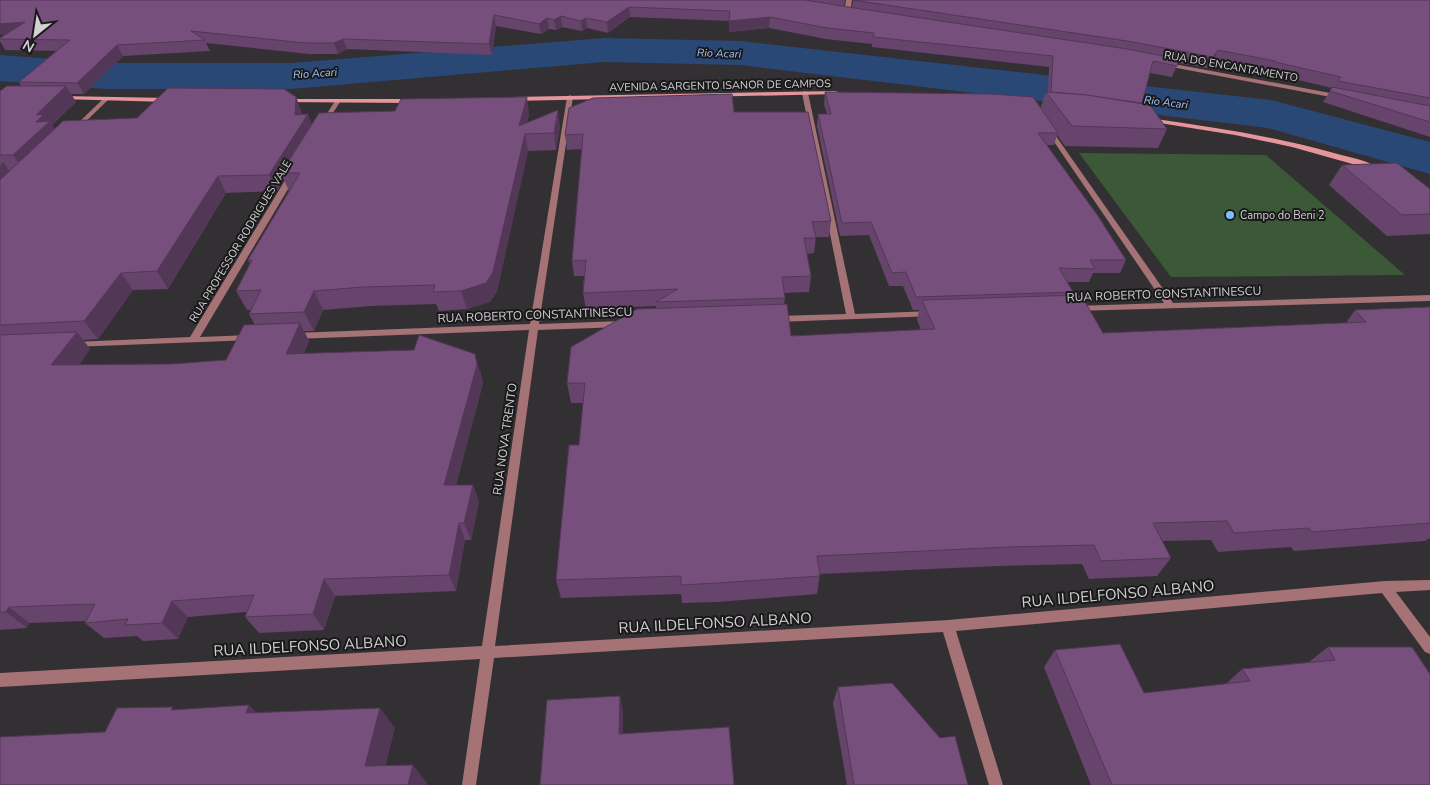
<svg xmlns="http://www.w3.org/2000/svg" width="1430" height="785" viewBox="0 0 1430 785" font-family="'Nunito Sans',sans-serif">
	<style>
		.green { fill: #3b5937 }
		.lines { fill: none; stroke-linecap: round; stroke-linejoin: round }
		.river { fill: #2a4876; fill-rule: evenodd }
		.street { fill: #a57276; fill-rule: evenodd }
		.secondary { fill: #e7959c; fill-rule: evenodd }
		.wall { fill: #66446b; fill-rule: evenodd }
		.shaded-wall { fill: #533757 }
		.building { fill: #774f7c; stroke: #533757 }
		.poi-dot { fill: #80bdfa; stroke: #1a191a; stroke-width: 2 }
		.labels { text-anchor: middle; stroke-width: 4; stroke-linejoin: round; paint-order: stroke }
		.far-water-label { font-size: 11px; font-style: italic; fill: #9cc2fc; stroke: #1a191a }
		.far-street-label { font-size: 11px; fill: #d3d1d3; stroke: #1a191a }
		.far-poi-label { font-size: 11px; fill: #d3d1d3; stroke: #1a191a; text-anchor: start }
		.street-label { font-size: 12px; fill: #d3d1d3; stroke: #1a191a }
		.near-street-label { font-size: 15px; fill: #d3d1d3; stroke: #1a191a }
	</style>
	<rect width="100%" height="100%" fill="#333033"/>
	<!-- green -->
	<path class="green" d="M 1079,153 L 1266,155 L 1405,275 L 1171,277 Z"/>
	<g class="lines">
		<!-- river -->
		<path class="river" d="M 604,38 L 740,41 L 1271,100 L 1430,142 L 1430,174 L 1268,128 L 740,65 L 604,62 L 291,89 L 106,89 L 0,81 L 0,55 L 106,63 L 291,63 Z"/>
		<!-- street -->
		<g class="street">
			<path d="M 846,0 L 852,0 L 850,14 L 847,16 L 844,14 Z"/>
			<path d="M 1163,62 L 1341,95 L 1344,97 L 1341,99 L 1161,65 L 1160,64 Z"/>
			<path d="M 805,91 L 808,93 L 855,314 L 932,311 L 937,314 L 935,316 L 776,322 L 771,319 L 776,316 L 846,314 L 802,93 Z"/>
			<path d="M 570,95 L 573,97 L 539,324 L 622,321 L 627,324 L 622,327 L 538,330 L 495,646 L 948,620 L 1385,581 L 1430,580 L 1430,590 L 1396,592 L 1430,637 L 1430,654 L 1425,652 L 1382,593 L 956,631 L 1003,785 L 989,785 L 943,632 L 494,658 L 476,785 L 462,785 L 480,659 L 0,687 L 0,673 L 482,646 L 529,330 L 294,339 L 289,336 L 294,333 L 530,324 L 567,97 Z"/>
			<path d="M 104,98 L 109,99 L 78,129 L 74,129 L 74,127 Z"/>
			<path d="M 335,101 L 340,102 L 326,124 L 322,124 L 321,123 Z"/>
			<path d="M 1049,128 L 1051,129 L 1173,303 L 1430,295 L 1430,301 L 1073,311 L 1072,309 L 1076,306 L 1164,303 L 1046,130 Z"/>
			<path d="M 290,172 L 297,174 L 200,337 L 250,335 L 253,336 L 255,338 L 253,340 L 71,347 L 69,345 L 74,342 L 190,337 Z"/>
		</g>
		<!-- secondary -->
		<g class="secondary">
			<path d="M 836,91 L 839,93 L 838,94 L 513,101 L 510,99 L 513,97 Z"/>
			<path d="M 61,96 L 169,98 L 172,100 L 169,102 L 59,99 L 59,97 Z"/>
			<path d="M 283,99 L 411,99 L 414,101 L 411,103 L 281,102 L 281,100 Z"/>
			<path d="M 1149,118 C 1211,127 1274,136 1334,153 C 1348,157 1367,160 1378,168 L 1374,170 L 1292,147 L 1235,135 L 1147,121 L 1147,119 Z"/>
		</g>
	</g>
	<!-- wall -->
	<g class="wall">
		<path d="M 0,0 L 845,0 L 844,7 L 852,8 L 853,0 L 1430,0 L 1430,137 L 1323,102 L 1332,88 L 1269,73 L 1270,72 L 1213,61 L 1208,68 L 1178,63 L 1172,77 L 1150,73 L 1142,104 L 1167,129 L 1158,148 L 1065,146 L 1057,135 L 1054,145 L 1047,145 L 1126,260 L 1120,273 L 1093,273 L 1089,282 L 1067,282 L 1073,292 L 1071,295 L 1103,333 L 1346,323 L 1355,310 L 1430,307 L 1430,538 L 1425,541 L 1294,551 L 1291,547 L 1218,552 L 1211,540 L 1162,541 L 1171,558 L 1157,576 L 1089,579 L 1082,564 L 998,566 L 820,574 L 817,594 L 717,602 L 682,603 L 681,594 L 561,598 L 556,580 L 579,445 L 583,403 L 571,403 L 567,383 L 656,308 L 656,306 L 586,309 L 583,293 L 584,276 L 574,276 L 572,261 L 582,149 L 567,150 L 565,135 L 734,112 L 831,221 L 829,237 L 816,237 L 814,253 L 807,254 L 811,276 L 809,292 L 784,293 L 785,298 L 784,304 L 791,336 L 921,330 L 917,320 L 919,310 L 913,310 L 903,286 L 889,286 L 869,235 L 840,236 L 817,126 L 818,114 L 827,114 L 824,104 L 825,92 L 1040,109 L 1046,92 L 1048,92 L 1049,67 L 872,47 L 872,44 L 826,39 L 769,28 L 729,32 L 729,21 L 630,17 L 608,33 L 587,28 L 582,31 L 562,27 L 556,30 L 549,29 L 541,34 L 496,26 L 492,55 L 347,49 L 338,54 L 309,54 L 206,43 L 210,51 L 123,56 L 84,94 L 71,94 L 76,102 L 52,125 L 54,129 L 296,97 L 302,115 L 312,124 L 529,114 L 527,123 L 560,127 L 556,150 L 528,151 L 497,291 L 490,302 L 467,309 L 439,311 L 436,304 L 371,306 L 323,310 L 314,331 L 304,331 L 309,341 L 304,353 L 480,371 L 483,383 L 456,485 L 473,485 L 479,502 L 471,540 L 465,540 L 456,591 L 335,596 L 324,630 L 259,633 L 245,617 L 247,612 L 188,617 L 178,639 L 143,641 L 137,636 L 104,638 L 85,623 L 86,621 L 29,623 L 27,628 L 0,630 L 0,91 L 21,86 L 19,82 L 57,51 L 5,50 L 0,41 L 0,38 L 5,35 ZM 284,180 L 289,191 L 248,260 L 250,264 L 236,291 L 247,310 L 251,310 L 249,314 L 255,325 L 226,360 L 172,364 L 79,365 L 90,349 L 83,340 L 98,339 L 133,290 L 168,289 L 226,193 L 277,191 Z"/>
		<path d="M 1342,165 L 1430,189 L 1430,234 L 1387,236 L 1329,185 Z"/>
		<path d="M 1328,647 L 1430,785 L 1091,785 L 1044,667 L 1055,650 L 1144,693 L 1226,684 L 1242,669 L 1309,662 Z"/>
		<path d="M 838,687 L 968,785 L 847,785 L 833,703 Z"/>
	</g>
	<!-- shaded-wall -->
	<g class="shaded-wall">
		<path d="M 629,7 L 630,17 L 608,33 L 607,22 Z"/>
		<path d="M 494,15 L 496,26 L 492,55 L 489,44 Z"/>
		<path d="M 561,16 L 562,27 L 556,30 L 554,20 Z"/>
		<path d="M 770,17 L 769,28 L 729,32 L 729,21 Z"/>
		<path d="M 547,18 L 549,29 L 541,34 L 539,24 Z"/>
		<path d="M 586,18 L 587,28 L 582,31 L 581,21 Z"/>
		<path d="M 25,22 L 32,33 L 0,35 L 0,24 Z"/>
		<path d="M 343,39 L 347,49 L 338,54 L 334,43 Z"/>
		<path d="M 117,45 L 123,56 L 84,94 L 77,83 Z"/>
		<path d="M 1218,50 L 1213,61 L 1208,68 L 1213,57 Z"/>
		<path d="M 66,86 L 76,102 L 52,125 L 60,137 L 24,171 L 13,155 L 36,122 L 36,115 Z"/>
		<path d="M 296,97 L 302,113 L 302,124 L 308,114 L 314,130 L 281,173 L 284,180 L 277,191 L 269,175 L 295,115 Z"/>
		<path d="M 527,97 L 529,114 L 522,143 L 519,126 Z"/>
		<path d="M 558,110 L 560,127 L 556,150 L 554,133 Z"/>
		<path d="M 525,134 L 528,151 L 497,291 L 490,302 L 467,309 L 461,291 Z"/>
		<path d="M 3,162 L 15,179 L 0,194 L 0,166 Z"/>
		<path d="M 218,176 L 226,193 L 168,289 L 157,271 Z"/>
		<path d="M 121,273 L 133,290 L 98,339 L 84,321 Z"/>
		<path d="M 314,291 L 323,310 L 314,331 L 304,312 Z"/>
		<path d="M 300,323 L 309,341 L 296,372 L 286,354 Z"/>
		<path d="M 77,332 L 90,349 L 66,383 L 51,365 Z"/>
		<path d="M 475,354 L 483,383 L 451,503 L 444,485 Z"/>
		<path d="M 473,485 L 479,502 L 471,540 L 464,523 Z"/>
		<path d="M 459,523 L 465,540 L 456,591 L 449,575 Z"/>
		<path d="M 324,579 L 335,596 L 324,630 L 313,614 Z"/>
		<path d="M 172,601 L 188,617 L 178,639 L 162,623 Z"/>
		<path d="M 9,607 L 29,623 L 27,628 L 6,612 Z"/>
		<path d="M 620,696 L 623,712 L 623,749 L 619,734 Z"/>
		<path d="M 249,705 L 269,725 L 246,713 Z"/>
		<path d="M 380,708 L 395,728 L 381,784 L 365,766 Z"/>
		<path d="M 413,765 L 427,783 L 426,785 L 408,785 Z"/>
	</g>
	<!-- building -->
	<g class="building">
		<path d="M 0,0 L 805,0 L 848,7 L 1127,49 L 1179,59 L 1177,66 L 1153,61 L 1142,103 L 1085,95 L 1051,92 L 1053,56 L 873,37 L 874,33 L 827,28 L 770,17 L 729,21 L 730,11 L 629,7 L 607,22 L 586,18 L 581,21 L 561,16 L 554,20 L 547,18 L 539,24 L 494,15 L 489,44 L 343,39 L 334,43 L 305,43 L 191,31 L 205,40 L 117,45 L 77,83 L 19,82 L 70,40 L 0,39 L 0,38 L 25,22 L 0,24 Z"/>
		<path d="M 853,0 L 1430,0 L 1430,98 L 1338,81 L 1341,77 L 1275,62 L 1275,61 L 1218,50 L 1213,57 L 1127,41 Z"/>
		<path d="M 7,86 L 66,86 L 36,115 L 44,114 L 36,122 L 50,121 L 13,155 L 0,155 L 0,91 Z"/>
		<path d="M 1332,87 L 1430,106 L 1430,122 L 1330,91 Z"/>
		<path d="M 168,88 L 284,89 L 296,97 L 295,115 L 308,114 L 269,175 L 218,176 L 157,271 L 121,273 L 84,321 L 0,325 L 0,180 L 63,121 L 137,118 Z"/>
		<path d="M 825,92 L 991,94 L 1033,97 L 1058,133 L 1038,133 L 1098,216 L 1126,260 L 1090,260 L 1095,269 L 1059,268 L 1073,292 L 916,297 L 906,272 L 892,273 L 871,222 L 842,223 L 818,114 L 831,114 Z"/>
		<path d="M 1046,92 L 1087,95 L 1150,105 L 1167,129 L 1072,126 Z"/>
		<path d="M 732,94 L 734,112 L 808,112 L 831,221 L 812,222 L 816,238 L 804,238 L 811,276 L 782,277 L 785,298 L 656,302 L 678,289 L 583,293 L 586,260 L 572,261 L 583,134 L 565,135 L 569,108 L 593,98 Z"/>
		<path d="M 527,97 L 519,126 L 558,110 L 554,133 L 525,134 L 493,272 L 486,283 L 461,291 L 433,292 L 435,285 L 363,287 L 314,291 L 304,312 L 249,314 L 261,290 L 236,291 L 252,260 L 248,260 L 300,173 L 281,173 L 319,113 L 395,111 L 401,99 Z"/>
		<path d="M 1397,163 L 1430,189 L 1430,214 L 1402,215 L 1342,165 Z"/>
		<path d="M 1081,295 L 1103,333 L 1366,322 L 1355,310 L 1430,307 L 1430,523 L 1312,532 L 1309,528 L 1234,533 L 1227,521 L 1153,523 L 1171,558 L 1101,561 L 1094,545 L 1008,547 L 817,556 L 820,576 L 717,583 L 681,585 L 681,576 L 556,580 L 569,445 L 579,445 L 585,383 L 567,383 L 571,347 L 637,309 L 787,304 L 791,336 L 935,329 L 922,300 Z"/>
		<path d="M 300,323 L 286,354 L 414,350 L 419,335 L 475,354 L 477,365 L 444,485 L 473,485 L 464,523 L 459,523 L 449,575 L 324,579 L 313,614 L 245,617 L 254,595 L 172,601 L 162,623 L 125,625 L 128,619 L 85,623 L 95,604 L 9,607 L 6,612 L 0,612 L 0,335 L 77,332 L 51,365 L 172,364 L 226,360 L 244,325 Z"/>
		<path d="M 1120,644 L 1144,693 L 1250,681 L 1242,669 L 1335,660 L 1328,647 L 1412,647 L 1430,674 L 1430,785 L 1112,785 L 1055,650 Z"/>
		<path d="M 892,683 L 940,738 L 955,736 L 968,785 L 854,785 L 838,687 Z"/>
		<path d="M 620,696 L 619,734 L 729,727 L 734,785 L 540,785 L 547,700 Z"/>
		<path d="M 249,705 L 246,713 L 380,708 L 365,766 L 413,765 L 408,785 L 0,785 L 0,737 L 105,732 L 117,708 L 173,707 L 171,710 Z"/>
	</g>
	<!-- markers -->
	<circle class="poi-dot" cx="1230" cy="215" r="5"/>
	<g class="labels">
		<!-- far-water labels -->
		<g class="far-water-label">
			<text transform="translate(719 53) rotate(2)" y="4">Rio Acari</text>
			<text transform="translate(315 73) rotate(-4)" y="4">Rio Acari</text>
			<text transform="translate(1166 102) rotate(7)" y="4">Rio Acari</text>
		</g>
		<!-- far-street labels -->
		<g class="far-street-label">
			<text transform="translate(1231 66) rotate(10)" y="4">RUA DO ENCANTAMENTO</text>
			<text transform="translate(720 85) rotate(-1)" y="4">AVENIDA SARGENTO ISANOR DE CAMPOS</text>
			<text transform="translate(240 241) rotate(-59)" y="4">RUA PROFESSOR RODRIGUES VALE</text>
		</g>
		<!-- far-poi labels -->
		<g class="far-poi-label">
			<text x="1240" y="219">Campo do Beni 2</text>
		</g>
		<!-- street labels -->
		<g class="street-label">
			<text transform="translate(1164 294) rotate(-2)" y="4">RUA ROBERTO CONSTANTINESCU</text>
			<text transform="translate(535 315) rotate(-2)" y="4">RUA ROBERTO CONSTANTINESCU</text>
			<text transform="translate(505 439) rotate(-82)" y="4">RUA NOVA TRENTO</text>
		</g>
		<!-- near-street labels -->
		<g class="near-street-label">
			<text transform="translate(1118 594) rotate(-5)" y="5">RUA ILDELFONSO ALBANO</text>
			<text transform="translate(715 623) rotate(-3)" y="5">RUA ILDELFONSO ALBANO</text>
			<text transform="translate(310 646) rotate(-3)" y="5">RUA ILDELFONSO ALBANO</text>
		</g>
	</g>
	<!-- north arrow -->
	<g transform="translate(35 35) rotate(210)" stroke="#1a191a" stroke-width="4" paint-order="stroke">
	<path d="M0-4L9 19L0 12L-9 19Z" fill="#d3d1d3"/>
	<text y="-8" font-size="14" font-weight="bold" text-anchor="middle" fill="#d3d1d3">N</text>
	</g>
</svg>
